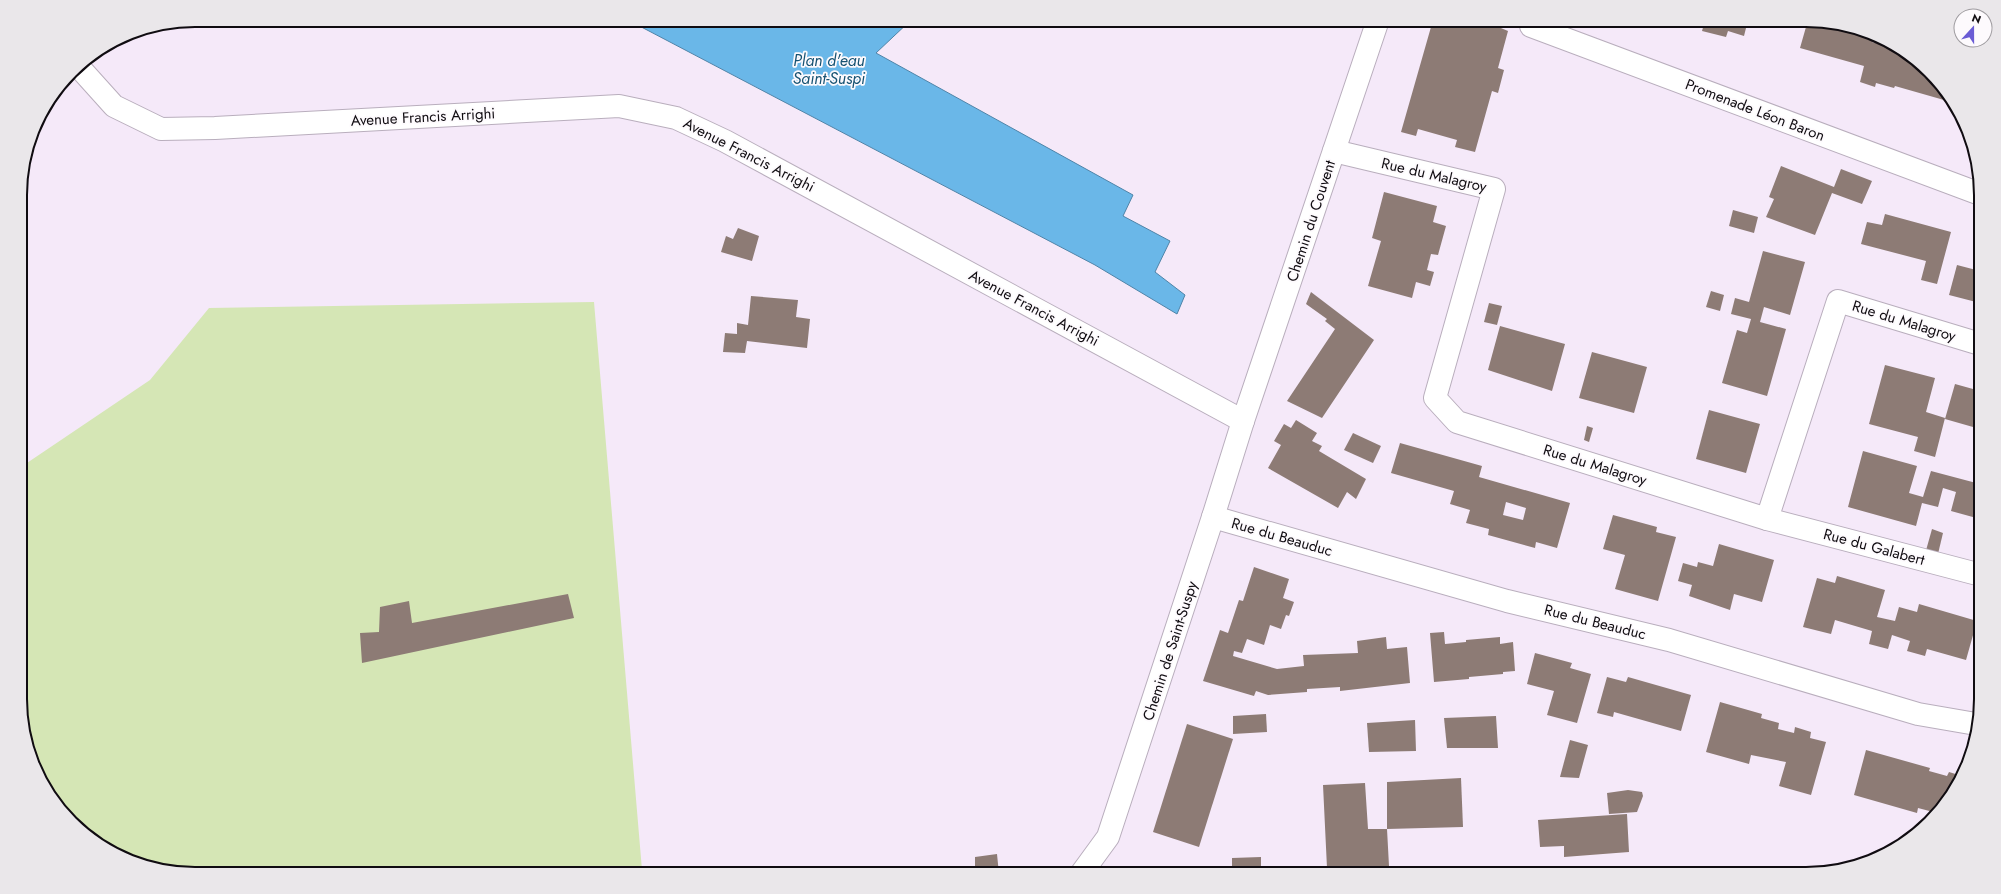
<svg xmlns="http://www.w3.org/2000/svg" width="2001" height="894" viewBox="0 0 2001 894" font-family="Jost,sans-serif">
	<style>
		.green { fill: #d5e6b5 }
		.water { fill: #6ab7e8; stroke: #4f84a8 }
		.building { fill: #8d7b75; fill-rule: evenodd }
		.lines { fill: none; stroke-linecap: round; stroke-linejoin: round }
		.minor-casing { stroke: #b9aebd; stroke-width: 24 }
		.minor { stroke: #fff; stroke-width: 22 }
		.labels { text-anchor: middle; stroke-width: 3.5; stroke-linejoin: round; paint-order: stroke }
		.street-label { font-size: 15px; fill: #100c11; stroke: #fdfafd }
		.water-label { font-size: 16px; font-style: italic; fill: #165272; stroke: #fdfafd }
		.rim { fill: none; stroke: #100c11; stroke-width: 2 }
	</style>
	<rect width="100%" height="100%" fill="#f5e9f9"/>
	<!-- green -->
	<path class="green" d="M 594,302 L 642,870 L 637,874 L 195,874 L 128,861 L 88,838 L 56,805 L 33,766 L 22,722 L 21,467 L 150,380 L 209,308 Z"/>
	<!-- water -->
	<path class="water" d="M 628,20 L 911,20 L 876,53 L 1133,195 L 1123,216 L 1170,241 L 1155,272 L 1185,295 L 1177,314 L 1095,265 Z"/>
	<!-- building -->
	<g class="building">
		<path d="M 1433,20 L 1463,20 L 1488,27 L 1489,23 L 1508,31 L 1498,68 L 1504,70 L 1498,93 L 1492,91 L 1475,152 L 1455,147 L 1457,140 L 1418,129 L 1416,136 L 1401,132 Z"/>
		<path d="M 1674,20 L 1748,20 L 1744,36 L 1728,31 L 1726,37 L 1702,31 L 1704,24 L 1690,21 L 1688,28 L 1672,24 Z"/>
		<path d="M 1808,20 L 1873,33 L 1872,42 L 1886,46 L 1888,42 L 1913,56 L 1945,89 L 1951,102 L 1895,86 L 1894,88 L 1876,83 L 1875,87 L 1860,82 L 1864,66 L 1800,48 Z"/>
		<path d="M 1781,166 L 1834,187 L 1841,169 L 1872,181 L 1862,204 L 1832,193 L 1815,235 L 1766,217 L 1774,199 L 1769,197 Z"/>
		<path d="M 1384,192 L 1437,206 L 1433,222 L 1446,226 L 1438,255 L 1431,254 L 1427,270 L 1434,272 L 1430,286 L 1416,282 L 1412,298 L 1368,286 L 1381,241 L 1372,238 Z"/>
		<path d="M 1733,210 L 1758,217 L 1754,233 L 1729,226 Z"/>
		<path d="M 1885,214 L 1951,232 L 1937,284 L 1921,280 L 1926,261 L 1861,244 L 1867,222 L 1882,225 Z"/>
		<path d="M 738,228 L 759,236 L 752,261 L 721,252 L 726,236 L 733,239 Z"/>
		<path d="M 1763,251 L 1805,262 L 1790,315 L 1764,307 L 1760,322 L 1786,329 L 1767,396 L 1722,383 L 1737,330 L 1747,333 L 1751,319 L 1731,314 L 1735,298 L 1749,302 Z"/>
		<path d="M 1957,265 L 1980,271 L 1980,303 L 1949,295 Z"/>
		<path d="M 1711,291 L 1724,295 L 1720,311 L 1706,307 Z"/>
		<path d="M 1311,292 L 1374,340 L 1322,418 L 1287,401 L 1335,329 L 1325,321 L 1327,319 L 1306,304 Z"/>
		<path d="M 751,296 L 798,300 L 796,317 L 810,319 L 807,348 L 747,341 L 745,353 L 723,352 L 725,333 L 737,334 L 737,323 L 748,325 Z"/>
		<path d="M 1489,303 L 1502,306 L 1497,325 L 1484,322 Z"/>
		<path d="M 1500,326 L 1565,344 L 1552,391 L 1488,370 Z"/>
		<path d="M 1592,352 L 1647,367 L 1634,413 L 1579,398 Z"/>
		<path d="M 1885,365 L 1935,378 L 1926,412 L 1945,418 L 1935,457 L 1914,451 L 1918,437 L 1869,424 Z"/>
		<path d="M 1955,384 L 1973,389 L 1975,384 L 1980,386 L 1980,429 L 1945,419 Z"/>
		<path d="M 1709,410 L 1760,424 L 1746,473 L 1696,459 Z"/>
		<path d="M 1296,420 L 1317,433 L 1312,441 L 1322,446 L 1319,451 L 1366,479 L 1356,499 L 1347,492 L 1338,508 L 1268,468 L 1281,445 L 1274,441 L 1284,424 L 1291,428 Z"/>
		<path d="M 1587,426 L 1593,428 L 1589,442 L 1584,440 Z"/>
		<path d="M 1353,433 L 1381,446 L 1373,463 L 1344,450 Z"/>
		<path d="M 1400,443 L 1482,466 L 1479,477 L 1570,503 L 1557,548 L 1536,542 L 1535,548 L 1488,535 L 1489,529 L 1466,523 L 1470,510 L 1450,504 L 1454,491 L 1391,473 ZM 1506,502 L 1526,508 L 1523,520 L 1503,515 Z"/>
		<path d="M 1863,451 L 1917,466 L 1909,493 L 1923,497 L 1931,471 L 1980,484 L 1980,519 L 1951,511 L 1956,492 L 1943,488 L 1938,507 L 1922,503 L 1916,526 L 1848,507 Z"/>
		<path d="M 1613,515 L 1657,527 L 1656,532 L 1676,537 L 1658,601 L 1615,589 L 1625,555 L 1603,549 Z"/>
		<path d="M 1932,529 L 1943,533 L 1937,558 L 1925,554 Z"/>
		<path d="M 1719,544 L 1774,560 L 1762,602 L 1734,594 L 1730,610 L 1689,596 L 1692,585 L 1678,581 L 1683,563 L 1697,567 L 1698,562 L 1713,566 Z"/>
		<path d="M 1254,567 L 1289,579 L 1283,598 L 1294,602 L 1289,616 L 1286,615 L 1281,629 L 1270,625 L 1264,645 L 1247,639 L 1242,653 L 1234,651 L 1233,656 L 1277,669 L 1304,666 L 1303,655 L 1358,653 L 1357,641 L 1386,637 L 1387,649 L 1407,647 L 1410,683 L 1340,691 L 1340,687 L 1307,689 L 1307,692 L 1268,695 L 1256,691 L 1254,696 L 1203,681 L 1220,630 L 1228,633 L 1239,600 L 1243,601 Z"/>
		<path d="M 1837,576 L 1885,590 L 1877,617 L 1895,621 L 1899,607 L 1917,612 L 1919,604 L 1977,621 L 1966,660 L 1927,649 L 1925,656 L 1907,651 L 1910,641 L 1892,635 L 1888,649 L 1869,644 L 1872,631 L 1835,620 L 1831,634 L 1803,627 L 1817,578 L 1835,583 Z"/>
		<path d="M 568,594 L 574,618 L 362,663 L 360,633 L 379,632 L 380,607 L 409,601 L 412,623 Z"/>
		<path d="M 1444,632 L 1445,644 L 1466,642 L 1466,640 L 1500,637 L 1500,644 L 1513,642 L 1515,671 L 1503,672 L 1503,674 L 1469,677 L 1469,679 L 1434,682 L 1430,633 Z"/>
		<path d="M 1535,653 L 1572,663 L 1570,668 L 1591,674 L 1577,723 L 1547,715 L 1554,691 L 1527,684 Z"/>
		<path d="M 1607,677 L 1626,682 L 1628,677 L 1691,695 L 1681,731 L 1614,712 L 1613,717 L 1597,713 Z"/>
		<path d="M 1720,702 L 1762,714 L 1761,718 L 1779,723 L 1778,729 L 1794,733 L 1795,727 L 1811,732 L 1810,738 L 1826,742 L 1811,795 L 1779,786 L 1786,762 L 1751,755 L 1749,764 L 1706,752 Z"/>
		<path d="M 1266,714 L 1267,732 L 1233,734 L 1233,716 Z"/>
		<path d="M 1496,716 L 1498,748 L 1447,748 L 1444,718 Z"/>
		<path d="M 1415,720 L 1416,751 L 1369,752 L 1367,723 Z"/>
		<path d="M 1187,724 L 1233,739 L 1199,847 L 1153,832 Z"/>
		<path d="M 1570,740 L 1588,745 L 1579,778 L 1560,777 Z"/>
		<path d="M 1866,750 L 1930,768 L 1929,771 L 1947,776 L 1949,772 L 1962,776 L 1945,806 L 1939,805 L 1937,813 L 1918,808 L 1917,813 L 1854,795 Z"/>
		<path d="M 1461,778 L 1463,827 L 1387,829 L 1387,782 Z"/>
		<path d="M 1365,783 L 1368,829 L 1387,829 L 1389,866 L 1327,868 L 1323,785 Z"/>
		<path d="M 1628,790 L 1642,792 L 1643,796 L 1637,812 L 1609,814 L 1607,793 Z"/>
		<path d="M 1627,814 L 1629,852 L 1564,857 L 1564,846 L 1540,847 L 1538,820 Z"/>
		<path d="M 997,854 L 999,874 L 967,874 L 975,872 L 975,857 Z"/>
		<path d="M 1261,857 L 1261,872 L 1232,873 L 1232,858 Z"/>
	</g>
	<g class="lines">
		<!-- minor casing -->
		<g class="minor-casing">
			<g id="minor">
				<path d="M 1531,26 L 1980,194"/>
				<path d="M 78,66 L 114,106 L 161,129 L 215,128 L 619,106 L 676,118 L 725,141 L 1243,421"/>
				<path d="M 1334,151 L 1494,189 L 1435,398 L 1457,422 L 1767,519 L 1838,301 L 1980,344"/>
				<path d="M 1213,517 L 1507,601 L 1669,640 L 1918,714 L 1976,724"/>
				<path d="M 1767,519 L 1981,575"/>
				<path d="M 1081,874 L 1108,837 L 1213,517 L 1243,421 L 1378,20"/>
			</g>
		</g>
		<!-- minor -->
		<use href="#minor" class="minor"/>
	</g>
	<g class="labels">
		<!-- street labels -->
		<g class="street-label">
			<text transform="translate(1755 110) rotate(21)" y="5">Promenade Léon Baron</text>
			<text transform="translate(423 117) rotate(-3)" y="5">Avenue Francis Arrighi</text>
			<text transform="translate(749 155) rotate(27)" y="5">Avenue Francis Arrighi</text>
			<text transform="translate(1434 175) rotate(13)" y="5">Rue du Malagroy</text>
			<text transform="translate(1311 221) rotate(-72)" y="5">Chemin du Couvent</text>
			<text transform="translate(1034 308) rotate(28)" y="5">Avenue Francis Arrighi</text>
			<text transform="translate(1904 321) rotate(17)" y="5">Rue du Malagroy</text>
			<text transform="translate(1595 465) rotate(17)" y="5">Rue du Malagroy</text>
			<text transform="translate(1282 537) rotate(16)" y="5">Rue du Beauduc</text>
			<text transform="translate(1874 547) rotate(15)" y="5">Rue du Galabert</text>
			<text transform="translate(1595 622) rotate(14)" y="5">Rue du Beauduc</text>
			<text transform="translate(1170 651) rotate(-72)" y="5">Chemin de Saint-Suspy</text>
		</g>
		<!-- water labels -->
		<g class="water-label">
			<text x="829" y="66">Plan d'eau<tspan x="829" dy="18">Saint-Suspi</tspan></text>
		</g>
	</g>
	<!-- crop -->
	<path d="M0 0H2001V894H0ZM195 27H1806A168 168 0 0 1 1974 195V699A168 168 0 0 1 1806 867H195A168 168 0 0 1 27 699V195A168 168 0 0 1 195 27Z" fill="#eae7ea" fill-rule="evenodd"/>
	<path class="rim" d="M195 27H1806A168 168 0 0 1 1974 195V699A168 168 0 0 1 1806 867H195A168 168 0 0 1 27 699V195A168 168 0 0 1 195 27Z"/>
	<!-- north arrow -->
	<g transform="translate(1973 28) rotate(21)"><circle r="19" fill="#fdfafd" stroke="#9e9b9f"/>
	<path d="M0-3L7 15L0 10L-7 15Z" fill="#6a5cd5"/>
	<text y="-6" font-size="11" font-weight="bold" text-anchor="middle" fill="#100c11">N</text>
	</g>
</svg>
